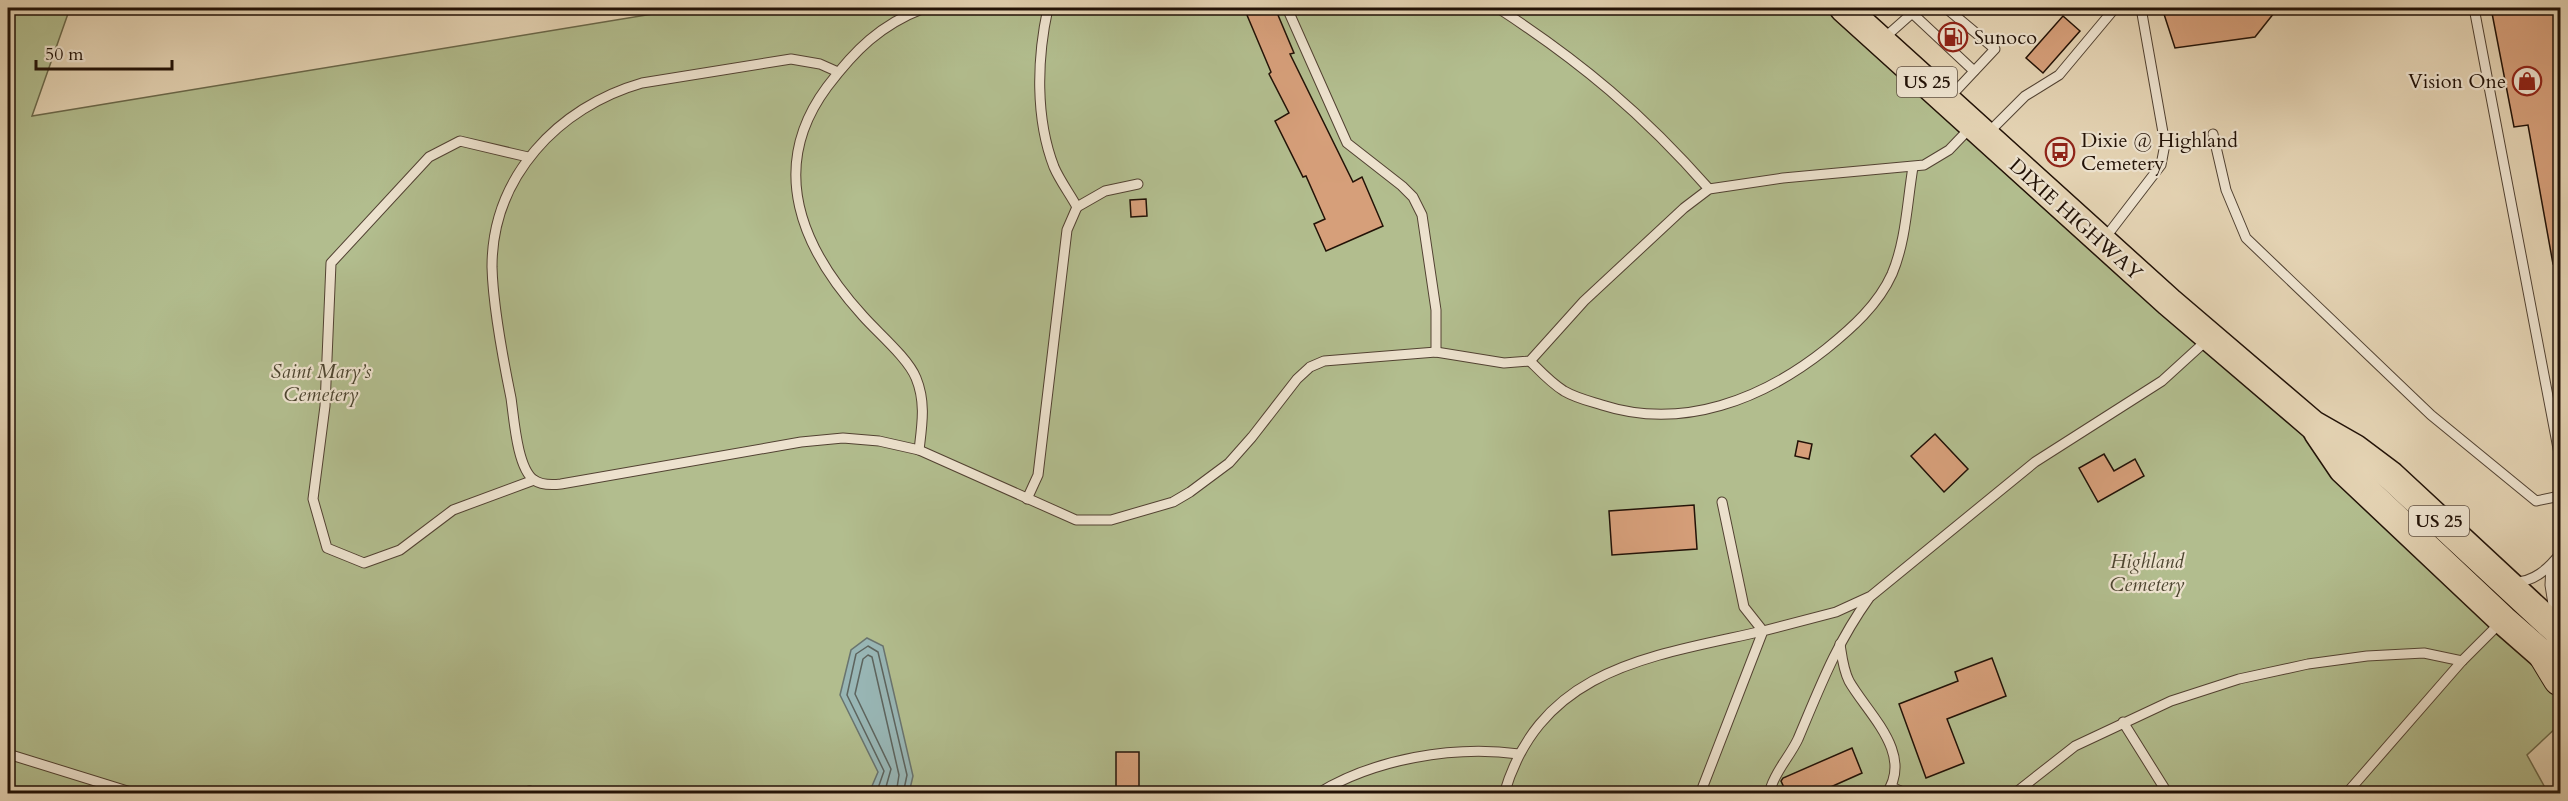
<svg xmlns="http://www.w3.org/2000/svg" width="2568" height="801" viewBox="0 0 2568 801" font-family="Cardo,serif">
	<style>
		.green { fill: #b2bd8e; stroke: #6a684a; stroke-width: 1.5 }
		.water { fill: #98b6b5; stroke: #69746f; stroke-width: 1.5 }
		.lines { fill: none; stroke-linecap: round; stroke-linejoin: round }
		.shore { stroke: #5d645e; stroke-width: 1.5 }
		.building { fill: #d69f7a; stroke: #221207; stroke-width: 1.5 }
		.service-casing { stroke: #524232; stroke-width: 11 }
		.primary-casing { stroke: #221207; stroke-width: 31 }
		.motorway-casing { stroke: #221207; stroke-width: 35 }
		.service { stroke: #ede2ce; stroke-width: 9 }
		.primary { stroke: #e4d3b3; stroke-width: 28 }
		.motorway { stroke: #e4d3b3; stroke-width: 33 }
		.labels { text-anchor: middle; stroke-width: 4.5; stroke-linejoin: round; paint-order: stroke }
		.shield { fill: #ede2ce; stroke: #5f5043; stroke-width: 1.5 }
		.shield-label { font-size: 18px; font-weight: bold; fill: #221207 }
		.poi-label { font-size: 20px; fill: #221207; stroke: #ede2ce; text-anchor: start }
		.street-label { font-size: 20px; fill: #221207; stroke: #ede2ce }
		.park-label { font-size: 20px; font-style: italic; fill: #4d4530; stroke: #ede2ce }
	</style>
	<rect width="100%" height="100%" fill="#e4d3b3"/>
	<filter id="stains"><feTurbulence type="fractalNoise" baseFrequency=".00333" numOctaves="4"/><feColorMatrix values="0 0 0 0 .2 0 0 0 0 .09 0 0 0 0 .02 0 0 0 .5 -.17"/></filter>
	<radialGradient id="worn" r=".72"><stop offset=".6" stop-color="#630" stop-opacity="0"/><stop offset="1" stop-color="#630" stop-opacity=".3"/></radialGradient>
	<!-- green -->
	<path class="green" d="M 8,8 L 70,8 L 32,116 L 689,8 L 1844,8 L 2169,302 L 2560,679 L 2560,724 L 2527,755 L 2548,793 L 8,793 Z"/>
	<!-- water -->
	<path class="water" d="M 867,638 L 883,646 L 913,776 L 909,793 L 869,793 L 878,772 L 840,695 L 851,650 Z"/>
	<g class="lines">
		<!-- shore -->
		<g class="shore">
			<path d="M 876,794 L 884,771 L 847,695 L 856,654 L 868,646 L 878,652 L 907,775 L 903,794"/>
			<path d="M 884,794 L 891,769 L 855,694 L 863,659 L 868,655 L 872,657 L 899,775 L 896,794"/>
		</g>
	</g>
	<!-- building -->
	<g class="building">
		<path d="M 1244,8 L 1275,8 L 1294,53 L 1290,54 L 1353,182 L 1362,177 L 1383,226 L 1326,251 L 1314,224 L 1325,219 L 1306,176 L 1303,177 L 1275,121 L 1289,113 L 1269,74 L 1271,72 Z"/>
		<path d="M 2162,8 L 2278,8 L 2255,37 L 2175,48 Z"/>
		<path d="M 2491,8 L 2560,8 L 2560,263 L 2553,264 L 2528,125 L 2514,127 Z"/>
		<path d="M 2063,16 L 2080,31 L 2043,73 L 2026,58 Z"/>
		<path d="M 1146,199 L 1147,216 L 1131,217 L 1130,200 Z"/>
		<path d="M 1935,434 L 1968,469 L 1944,492 L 1911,456 Z"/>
		<path d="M 1798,441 L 1812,444 L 1809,459 L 1795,456 Z"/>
		<path d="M 2104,454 L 2114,471 L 2135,459 L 2144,476 L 2098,502 L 2079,468 Z"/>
		<path d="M 1694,505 L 1697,549 L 1612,555 L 1609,511 Z"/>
		<path d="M 1992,658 L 2006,696 L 1947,719 L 1964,763 L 1926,778 L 1899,704 L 1958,681 L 1955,672 Z"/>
		<path d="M 1852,748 L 1862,773 L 1815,794 L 1787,794 L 1781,781 L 1783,778 Z"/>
		<rect x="1116" y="752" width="23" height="36"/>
	</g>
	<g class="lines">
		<!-- service casing -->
		<g class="service-casing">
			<g id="service">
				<path d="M 1287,8 L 1347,143 L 1402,186 L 1413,197 L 1422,215 L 1436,310 L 1436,352"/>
				<path d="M 1498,8 C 1581,62 1643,114 1709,189"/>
				<path d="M 1946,8 L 1995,49 L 1949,98"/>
				<path d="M 2474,8 L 2560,459"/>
				<path d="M 1912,13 L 1974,71"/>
				<path d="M 1883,39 L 1918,8"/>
				<path d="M 838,72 L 820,64 L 791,59 L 642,83 C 558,107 492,177 492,267 C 493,307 503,359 511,398 C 514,418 517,468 534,480 C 541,485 552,485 561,484 L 801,442 L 843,438 L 879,441 L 919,450 L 1076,520 L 1111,520 L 1173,502 L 1190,492 L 1229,463 L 1252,437 L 1297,379 L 1310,367 L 1324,361 L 1436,352 L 1504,363 L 1530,361 L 1584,301 L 1684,208 L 1709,189 L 1783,178 L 1924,165 L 1949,150 L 1971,127"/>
				<path d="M 1987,134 L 2025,96 L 2059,75 L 2115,8"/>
				<path d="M 2213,134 L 2226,190 L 2246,238 L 2431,415 L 2536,501 L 2560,496"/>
				<path d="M 528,157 L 460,141 L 429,157 L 331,263 L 325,406 L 313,499 L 327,548 L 364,563 L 400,550 L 453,510 L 534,480"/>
				<path d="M 1077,207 L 1105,191 L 1138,184"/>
				<path d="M 2105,238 L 2161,165 L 2165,144 L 2141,8"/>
				<path d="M 1530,361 C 1541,372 1551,383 1564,391 C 1576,398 1589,401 1602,405 C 1683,431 1763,399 1826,349 C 1852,328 1878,305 1892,274 C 1906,241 1907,203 1913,167"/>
				<path d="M 919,450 C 922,425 926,402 916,378 C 908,358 878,333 863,316 C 802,249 767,168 827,87 C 855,50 880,25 924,8"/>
				<path d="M 1027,499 L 1038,475 L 1067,230 L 1077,207 C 1070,194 1060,181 1054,167 C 1035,118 1037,58 1048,8"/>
				<path d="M 2551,566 L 2550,585 L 2555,617"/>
				<path d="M 2514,582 C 2534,582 2548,569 2560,554"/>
				<path d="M 1840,644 C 1842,657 1843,669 1849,681 C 1867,713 1915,754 1886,794"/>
				<path d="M 2123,722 L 2168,794"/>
				<path d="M 8,754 L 137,794"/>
				<path d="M 1891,787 L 1908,794"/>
				<path d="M 516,794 L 530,791 L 536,794"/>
				<path d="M 1317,794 C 1373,759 1454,745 1519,754"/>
				<path d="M 1504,794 C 1541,667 1653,656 1763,631 L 1744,607 L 1722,502"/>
				<path d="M 1700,794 L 1763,631 L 1836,612 L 1871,596 L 2035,462 L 2162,381 L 2207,340"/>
				<path d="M 1775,794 L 1771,787 C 1777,769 1790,756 1798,739 C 1820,687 1836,644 1869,598"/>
				<path d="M 2014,794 L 2075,746 L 2171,701 L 2239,679 L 2308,664 L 2367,656 L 2424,653 L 2462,661"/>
				<path d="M 2346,794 L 2462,661 L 2501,622"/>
			</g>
		</g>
		<!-- primary casing -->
		<g class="primary-casing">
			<g id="primary">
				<path d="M 1844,8 L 2169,302 L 2313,425 L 2355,449 L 2391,476 L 2560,633"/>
				<path d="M 2318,432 L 2343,469 L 2503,620 L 2560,670"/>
			</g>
		</g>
		<!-- motorway casing -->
		<g class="motorway-casing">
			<path id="motorway" d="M 2546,656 L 2560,679"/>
		</g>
		<!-- service -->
		<use href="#service" class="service"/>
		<!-- primary -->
		<use href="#primary" class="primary"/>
		<!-- motorway -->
		<use href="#motorway" class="motorway"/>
	</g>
	<!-- icons -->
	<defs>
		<g id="fuel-ring" transform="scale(1.5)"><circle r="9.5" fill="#ede2ce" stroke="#8f2418" stroke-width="1.5"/><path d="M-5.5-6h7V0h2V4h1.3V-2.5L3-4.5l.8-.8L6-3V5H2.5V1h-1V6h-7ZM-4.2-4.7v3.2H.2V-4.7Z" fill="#8f2418"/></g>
		<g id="shop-ring" transform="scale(1.5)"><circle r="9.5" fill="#ede2ce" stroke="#8f2418" stroke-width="1.5"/><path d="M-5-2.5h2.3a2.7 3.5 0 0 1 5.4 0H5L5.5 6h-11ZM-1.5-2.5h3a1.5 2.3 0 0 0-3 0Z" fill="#8f2418"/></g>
		<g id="bus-ring" transform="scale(1.5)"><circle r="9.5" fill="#ede2ce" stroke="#8f2418" stroke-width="1.5"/><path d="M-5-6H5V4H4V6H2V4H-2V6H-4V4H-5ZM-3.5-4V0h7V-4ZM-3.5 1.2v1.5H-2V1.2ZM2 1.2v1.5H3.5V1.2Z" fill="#8f2418"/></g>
	</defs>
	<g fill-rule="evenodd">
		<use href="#fuel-ring" x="1953" y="37"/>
		<use href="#shop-ring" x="2527" y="81"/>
		<use href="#bus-ring" x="2060" y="152"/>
	</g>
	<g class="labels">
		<!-- shield labels -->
		<g class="shield">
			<rect x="1897" y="67" width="60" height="30" rx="4.5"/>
			<rect x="2409" y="506" width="60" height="30" rx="4.5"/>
		</g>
		<g class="shield-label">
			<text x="1927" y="88">US 25</text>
			<text x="2439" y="527">US 25</text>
		</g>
		<!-- poi labels -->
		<g class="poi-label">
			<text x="1974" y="44">Sunoco</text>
			<text x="2506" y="88" text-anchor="end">Vision One</text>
			<text x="2081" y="147">Dixie @ Highland<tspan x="2081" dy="23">Cemetery</tspan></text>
		</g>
		<!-- street labels -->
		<g class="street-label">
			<text transform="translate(2076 219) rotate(42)" y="7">DIXIE HIGHWAY</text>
		</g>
		<!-- park labels -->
		<g class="park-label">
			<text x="321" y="378">Saint Mary’s<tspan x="321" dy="23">Cemetery</tspan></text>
			<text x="2147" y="568">Highland<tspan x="2147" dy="23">Cemetery</tspan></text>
		</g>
	</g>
	<!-- margin -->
	<rect width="2568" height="801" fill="none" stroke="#e4d3b3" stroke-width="30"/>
	<rect x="9" y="9" width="2550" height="783" fill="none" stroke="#221207" stroke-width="3"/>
	<rect x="15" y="15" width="2538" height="771" fill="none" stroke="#221207" stroke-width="1.5"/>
	<!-- scale -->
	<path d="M36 60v9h136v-9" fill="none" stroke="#221207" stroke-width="3"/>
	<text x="45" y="60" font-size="18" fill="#221207" stroke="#ede2ce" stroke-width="4.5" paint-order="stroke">50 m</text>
	<rect width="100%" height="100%" filter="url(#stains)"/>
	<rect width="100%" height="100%" fill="url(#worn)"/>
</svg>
